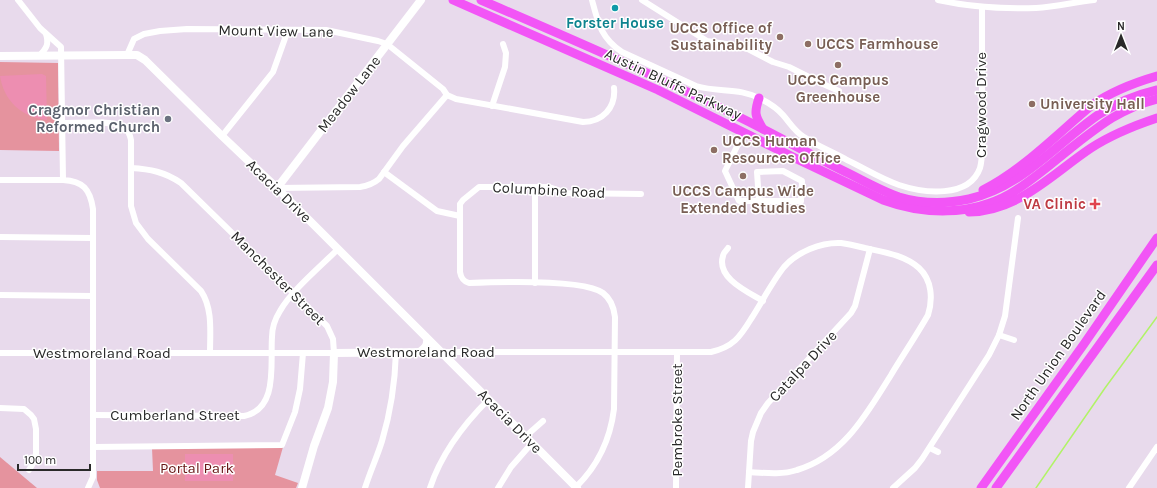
<svg xmlns="http://www.w3.org/2000/svg" width="1157" height="488" viewBox="0 0 1157 488" font-family="Karla,sans-serif">
	<style>
		.green { fill: #e5939e }
		.pitch { fill: #ed8eb1 }
		.lines { fill: none; stroke-linecap: round; stroke-linejoin: round }
		.stream { stroke: #b1f367; stroke-width: 1.5 }
		.street { stroke: #fff; stroke-width: 6 }
		.secondary { stroke: #fff; stroke-width: 8 }
		.primary { stroke: #f255f6; stroke-width: 9 }
		.culture-dot { fill: #0f9aa8; stroke: #fff; stroke-width: 1.5 }
		.education-dot { fill: #8d6e63; stroke: #fff; stroke-width: 1.5 }
		.worship-dot { fill: #6b7280; stroke: #fff; stroke-width: 1.5 }
		.health-dot { fill: #e0444e; stroke: #fff; stroke-width: 1.5 }
		.labels { text-anchor: middle; stroke-width: 3; stroke-linejoin: round; paint-order: stroke }
		.culture-label { font-size: 15px; font-weight: bold; fill: #0d838f; stroke: #fff }
		.education-label { font-size: 15px; font-weight: bold; fill: #785e54; stroke: #fff; text-anchor: start }
		.street-label { font-size: 15px; fill: #292929; stroke: #fff }
		.worship-label { font-size: 15px; font-weight: bold; fill: #5b616d; stroke: #fff; text-anchor: end }
		.health-label { font-size: 15px; font-weight: bold; fill: #be3a42; stroke: #fff; text-anchor: end }
		.park-label { font-size: 15px; fill: #681716; stroke: #fff }
	</style>
	<rect width="100%" height="100%" fill="#e8daec"/>
	<!-- green -->
	<g class="green">
		<path d="M 0,62 L 58,63 L 59,151 L 0,150 Z"/>
		<path d="M 283,447 L 275,475 L 298,483 L 296,488 L 100,488 L 97,480 L 97,471 L 153,471 L 152,448 Z"/>
		<path d="M 0,457 L 37,488 L 0,488 Z"/>
	</g>
	<!-- pitch -->
	<g class="pitch">
		<path d="M 42,74 L 46,76 L 47,120 C 21,117 4,101 0,76 Z"/>
		<rect x="185" y="454" width="48" height="27"/>
	</g>
	<g class="lines">
		<!-- stream -->
		<path class="stream" d="M 1036,488 L 1105,388 L 1157,317"/>
		<!-- street -->
		<g class="street">
			<path d="M 18,0 L 40,28 L 61,47 L 63,180 C 83,181 90,189 93,209 L 93,477 L 88,488"/>
			<path d="M 592,0 C 598,23 601,38 622,52 L 696,86 C 719,93 739,87 761,99 C 769,103 777,108 783,115 C 790,123 795,132 804,137 C 817,146 833,152 847,160 C 864,168 881,179 899,185 C 923,193 969,199 980,168 C 982,161 982,154 982,147 L 982,7"/>
			<path d="M 642,0 L 707,41 L 732,45 L 748,49 L 773,62 L 789,67 L 823,84 L 839,91"/>
			<path d="M 938,0 C 970,7 1003,9 1036,8 C 1056,7 1075,2 1094,0"/>
			<path d="M 127,55 L 134,39 L 144,34 L 160,31 L 187,29 L 326,30 L 378,41 L 387,44 L 443,89 L 447,95 L 456,99 L 583,122 C 602,122 616,108 614,88"/>
			<path d="M 39,56 C 47,48 49,44 46,34"/>
			<path d="M 492,106 L 505,67 L 506,53 L 503,44"/>
			<path d="M 63,123 C 76,123 114,120 124,127 C 128,130 130,135 131,140 L 131,206 L 136,223 L 148,239 L 201,291 C 213,309 210,332 210,353"/>
			<path d="M 744,132 L 725,171 L 739,201 L 801,201 L 802,181 L 783,171 L 757,172 L 759,201"/>
			<path d="M 222,136 L 273,72 L 288,30"/>
			<path d="M 384,172 L 437,211 L 460,216"/>
			<path d="M 0,180 L 63,180"/>
			<path d="M 277,188 L 360,187 C 367,186 373,184 379,179 L 403,146 L 447,95"/>
			<path d="M 0,237 L 93,238"/>
			<path d="M 728,248 C 727,250 723,253 723,256 C 716,278 748,292 763,301"/>
			<path d="M 535,283 L 535,187"/>
			<path d="M 0,295 L 93,296"/>
			<path d="M 999,335 L 1014,340"/>
			<path d="M 418,352 C 425,347 427,345 426,336"/>
			<path d="M 440,352 L 711,352 C 733,347 740,337 751,319 C 762,302 772,282 784,267 C 797,252 821,242 841,243 C 849,244 857,246 865,248 C 883,252 905,255 919,268 C 932,280 933,299 928,315 C 916,336 903,355 891,375 C 867,413 844,456 797,470 C 782,475 765,473 749,472"/>
			<path d="M 0,353 L 334,353 L 333,339 L 327,326 L 181,183 C 165,172 150,169 131,168"/>
			<path d="M 0,408 L 24,409 L 31,415 L 34,419 L 36,429 L 36,453 L 35,460 L 29,470"/>
			<path d="M 93,415 L 244,416 C 279,409 270,363 272,337 C 272,328 275,319 280,311 C 291,291 321,266 338,249"/>
			<path d="M 526,436 L 543,421"/>
			<path d="M 93,447 L 282,445 L 295,412 L 300,389 L 303,353"/>
			<path d="M 930,448 L 938,452"/>
			<path d="M 365,488 C 370,472 377,457 382,441 C 391,411 395,383 396,352"/>
			<path d="M 430,488 C 441,454 464,424 489,399"/>
			<path d="M 498,488 L 511,467 L 532,443"/>
			<path d="M 575,488 C 598,466 610,441 614,409 L 615,317 C 614,308 611,299 603,293 C 584,279 495,282 469,283 C 463,281 461,278 460,272 L 460,204 L 463,200 L 479,187 L 549,187 L 567,193 L 641,194"/>
			<path d="M 676,488 L 677,352"/>
			<path d="M 748,488 L 751,441 L 753,432 L 761,413 L 768,403 L 851,313 L 855,306 L 870,249"/>
			<path d="M 893,488 L 915,468 L 922,459 L 989,355 L 999,335 L 1005,316 L 1018,218"/>
			<path d="M 1129,488 L 1157,447"/>
		</g>
		<!-- secondary -->
		<g class="secondary">
			<path d="M 0,56 L 127,55 L 137,55 L 145,60 L 222,136 L 277,188 L 577,488"/>
			<path d="M 277,188 L 421,0"/>
			<path d="M 302,488 L 314,446 L 328,408 L 333,382 L 334,353 L 440,352"/>
		</g>
		<!-- primary -->
		<g class="primary">
			<path d="M 453,0 L 658,90 L 797,159 L 883,200 C 924,215 971,216 1010,194 C 1032,181 1051,164 1071,148 C 1099,126 1121,108 1157,99"/>
			<path d="M 481,0 C 576,41 671,82 763,129 C 792,144 821,160 850,174 C 866,182 882,191 899,197 C 922,204 946,204 969,199 C 1022,187 1056,144 1098,115 C 1116,103 1136,95 1157,90"/>
			<path d="M 759,98 C 754,113 755,116 763,129"/>
			<path d="M 983,190 C 1024,169 1057,134 1092,105 C 1112,91 1133,83 1157,76"/>
			<path d="M 969,212 C 1019,211 1052,174 1091,148 C 1111,135 1133,126 1157,118"/>
			<path d="M 981,488 L 1084,344 L 1157,238"/>
			<path d="M 996,488 L 1157,265"/>
		</g>
	</g>
	<!-- markers -->
	<circle class="culture-dot" cx="615" cy="8" r="4"/>
	<g class="education-dot">
		<circle cx="780" cy="37" r="4"/>
		<circle cx="808" cy="44" r="4"/>
		<circle cx="838" cy="65" r="4"/>
		<circle cx="1032" cy="104" r="4"/>
		<circle cx="714" cy="150" r="4"/>
		<circle cx="743" cy="176" r="4"/>
	</g>
	<circle class="worship-dot" cx="168" cy="119" r="4"/>
	<path class="health-dot" d="M1093 198h4v4h4v4h-4v4h-4v-4h-4v-4h4z"/>
	<g class="labels">
		<!-- culture labels -->
		<g class="culture-label">
			<text x="615" y="28">Forster House</text>
		</g>
		<!-- education labels -->
		<g class="education-label">
			<text x="772" y="33" text-anchor="end">UCCS Office of<tspan x="772" dy="17">Sustainability</tspan></text>
			<text x="816" y="49">UCCS Farmhouse</text>
			<text x="838" y="85" text-anchor="middle">UCCS Campus<tspan x="838" dy="17">Greenhouse</tspan></text>
			<text x="1040" y="109">University Hall</text>
			<text x="722" y="146">UCCS Human<tspan x="722" dy="17">Resources Office</tspan></text>
			<text x="743" y="196" text-anchor="middle">UCCS Campus Wide<tspan x="743" dy="17">Extended Studies</tspan></text>
		</g>
		<!-- street labels -->
		<g class="street-label">
			<text transform="translate(276 31) rotate(1)" y="5">Mount View Lane</text>
			<text transform="translate(673 84) rotate(25)" y="5">Austin Bluffs Parkway</text>
			<text transform="translate(349 94) rotate(-52)" y="5">Meadow Lane</text>
			<text transform="translate(981 105) rotate(-90)" y="5">Cragwood Drive</text>
			<text transform="translate(549 190) rotate(3)" y="5">Columbine Road</text>
			<text transform="translate(279 191) rotate(44)" y="5">Acacia Drive</text>
			<text transform="translate(278 278) rotate(45)" y="5">Manchester Street</text>
			<text x="426" y="357">Westmoreland Road</text>
			<text x="102" y="358">Westmoreland Road</text>
			<text transform="translate(1058 355) rotate(-55)" y="5">North Union Boulevard</text>
			<text transform="translate(803 366) rotate(-47)" y="5">Catalpa Drive</text>
			<text x="175" y="420">Cumberland Street</text>
			<text transform="translate(677 420) rotate(-90)" y="5">Pembroke Street</text>
			<text transform="translate(510 421) rotate(45)" y="5">Acacia Drive</text>
		</g>
		<!-- worship labels -->
		<g class="worship-label">
			<text x="160" y="115">Cragmor Christian<tspan x="160" dy="17">Reformed Church</tspan></text>
		</g>
		<!-- health labels -->
		<g class="health-label">
			<text x="1086" y="209">VA Clinic</text>
		</g>
		<!-- park labels -->
		<g class="park-label">
			<text x="197" y="473">Portal Park</text>
		</g>
	</g>
	<!-- north arrow -->
	<g transform="translate(1121 36)" stroke="#ffffff" stroke-width="3" paint-order="stroke">
	<path d="M0-3L7 15L0 10L-7 15Z" fill="#292929"/>
	<text y="-6" font-size="11" font-weight="bold" text-anchor="middle" fill="#292929">N</text>
	</g>
	<!-- scale -->
	<path d="M18 464v6h72v-6" fill="none" stroke="#292929" stroke-width="2"/>
	<text x="24" y="464" font-size="12" fill="#292929" stroke="#ffffff" stroke-width="3" paint-order="stroke">100 m</text>
</svg>
